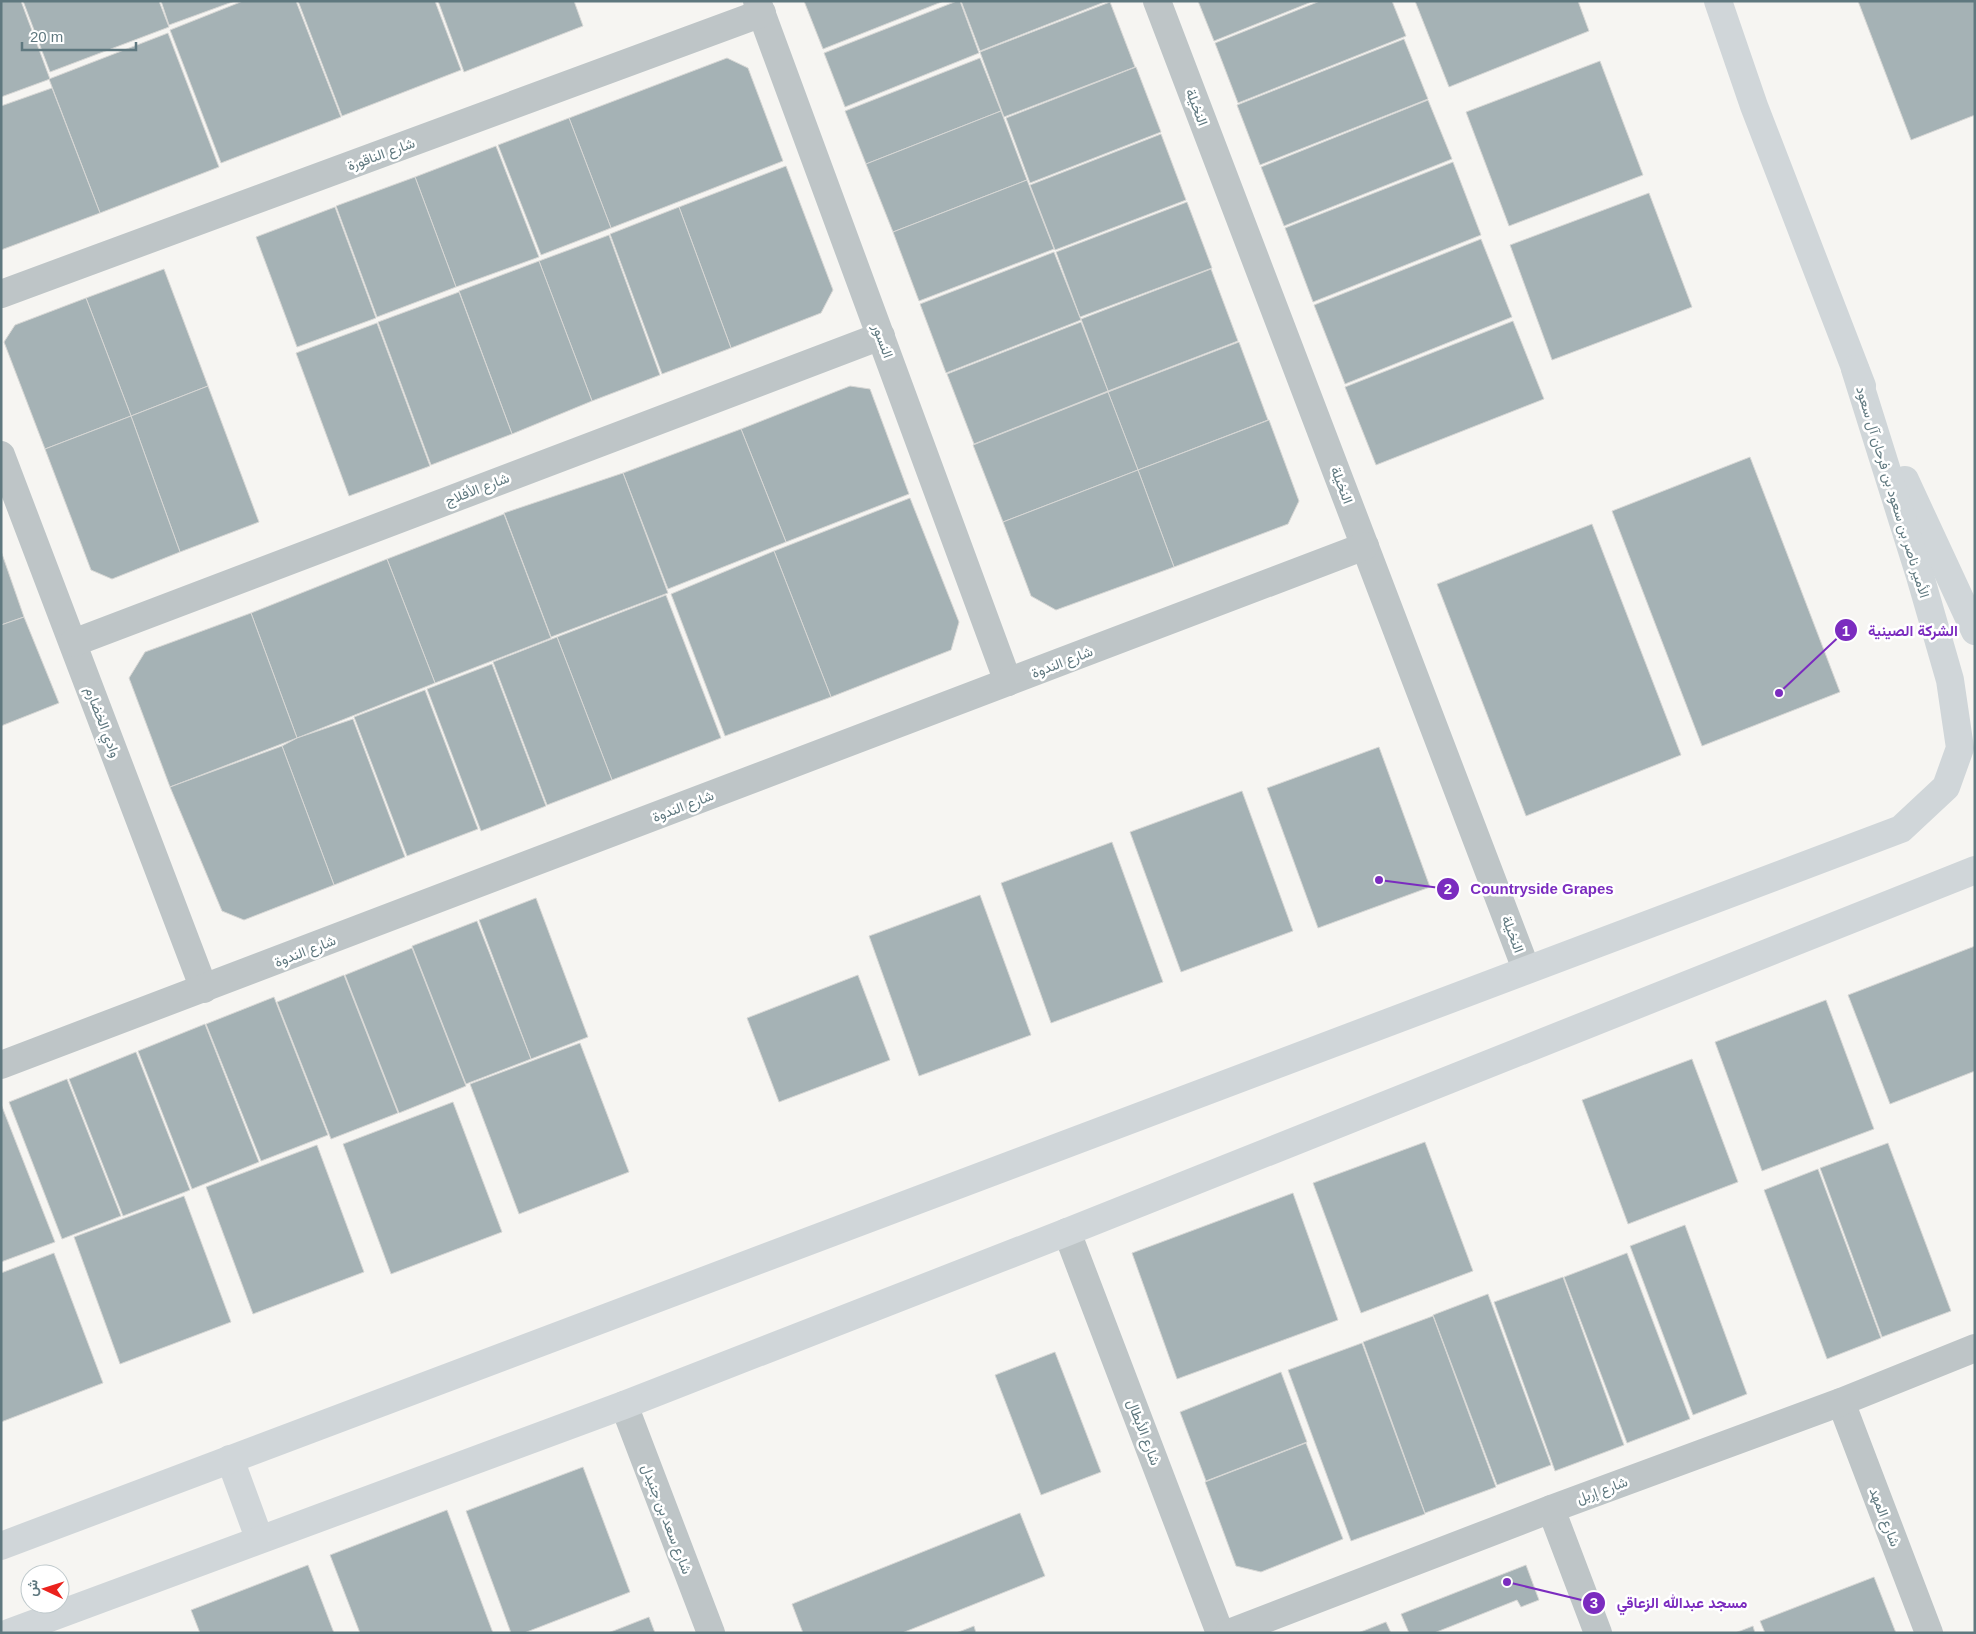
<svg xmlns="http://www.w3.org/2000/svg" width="1976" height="1634" viewBox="0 0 1976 1634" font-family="Arial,Vazirmatn,sans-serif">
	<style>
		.building { fill: #a5b2b5; stroke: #d7d7d5 }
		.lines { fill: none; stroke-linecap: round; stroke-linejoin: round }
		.street { stroke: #bec5c7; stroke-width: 28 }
		.secondary { stroke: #d0d6d9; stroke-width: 28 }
		.labels { text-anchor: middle; stroke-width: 5; stroke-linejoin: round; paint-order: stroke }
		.street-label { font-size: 14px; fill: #5f787f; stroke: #fff }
		.leader { fill: none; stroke: #7b2cbf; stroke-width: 2 }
		.callout-dot { fill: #7b2cbf; stroke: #fff; stroke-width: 2 }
		.mark-label { font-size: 15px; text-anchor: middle; font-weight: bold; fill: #fff }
		.callout-label { font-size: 15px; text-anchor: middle; font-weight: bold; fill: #7b2cbf; stroke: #fff; stroke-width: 5; stroke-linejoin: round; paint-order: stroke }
	</style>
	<rect width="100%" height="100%" fill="#f6f5f2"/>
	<!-- building -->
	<g class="building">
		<path d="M 1,1 L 21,1 L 50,79 L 1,97 Z"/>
		<path d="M 23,1 L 159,1 L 169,27 L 50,72 Z"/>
		<path d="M 161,1 L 235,1 L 169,25 Z"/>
		<path d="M 243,1 L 296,1 L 341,117 L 221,163 L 170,30 Z"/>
		<path d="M 298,1 L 435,1 L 461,70 L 342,116 Z"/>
		<path d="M 438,1 L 574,1 L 583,26 L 464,72 Z"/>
		<path d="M 804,1 L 944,1 L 823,49 Z"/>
		<path d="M 957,1 L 960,1 L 979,53 L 845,107 L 824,53 Z"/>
		<path d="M 961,1 L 1107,1 L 980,51 Z"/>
		<path d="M 1198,1 L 1314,1 L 1214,41 Z"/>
		<path d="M 1320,1 L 1392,1 L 1406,36 L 1238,103 L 1215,43 Z"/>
		<path d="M 1415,1 L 1578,1 L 1589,31 L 1449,87 Z"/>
		<path d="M 1858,1 L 1975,1 L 1975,115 L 1911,140 Z"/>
		<path d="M 1110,2 L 1135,67 L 1004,117 L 980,52 Z"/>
		<path d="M 168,33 L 219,167 L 100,213 L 49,79 Z"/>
		<path d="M 1404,39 L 1428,99 L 1260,165 L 1237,105 Z"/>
		<path d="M 727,58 L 748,68 L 783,161 L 611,228 L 569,118 Z"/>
		<path d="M 980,58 L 1001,111 L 866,164 L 845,111 Z"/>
		<path d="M 1600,61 L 1643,175 L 1509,226 L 1466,112 Z"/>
		<path d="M 1136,67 L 1161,132 L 1030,183 L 1006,118 Z"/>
		<path d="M 52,88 L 100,213 L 1,250 L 1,106 Z"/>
		<path d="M 1428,100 L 1452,159 L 1284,226 L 1261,167 Z"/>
		<path d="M 1001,111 L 1027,180 L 893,232 L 866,164 Z"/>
		<path d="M 569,118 L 611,228 L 541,255 L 498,145 Z"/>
		<path d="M 1161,134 L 1186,200 L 1055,250 L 1030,185 Z"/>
		<path d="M 496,146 L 539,257 L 456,287 L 415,177 Z"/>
		<path d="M 1453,162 L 1481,235 L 1313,302 L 1285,228 Z"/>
		<path d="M 786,166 L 833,290 L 821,313 L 731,348 L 679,207 Z"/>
		<path d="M 415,177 L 456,287 L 377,317 L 336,206 Z"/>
		<path d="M 1027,180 L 1054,249 L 919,301 L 893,232 Z"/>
		<path d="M 1649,193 L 1692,307 L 1552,360 L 1510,245 Z"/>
		<path d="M 1187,202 L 1212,268 L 1080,317 L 1056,252 Z"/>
		<path d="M 335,207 L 376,318 L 297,347 L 256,237 Z"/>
		<path d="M 679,207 L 731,348 L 662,374 L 610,234 Z"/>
		<path d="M 609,235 L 660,375 L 592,401 L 539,261 Z"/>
		<path d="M 1481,239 L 1512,317 L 1345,384 L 1314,305 Z"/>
		<path d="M 1054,252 L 1081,320 L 946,373 L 920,304 Z"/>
		<path d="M 539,261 L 592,401 L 512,434 L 459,291 Z"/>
		<path d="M 164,269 L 208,386 L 131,416 L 86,298 Z"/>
		<path d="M 1211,269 L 1238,341 L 1108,391 L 1081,319 Z"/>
		<path d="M 459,292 L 512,434 L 431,465 L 378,322 Z"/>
		<path d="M 86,298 L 131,416 L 45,449 L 4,342 L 15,325 Z"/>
		<path d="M 1513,321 L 1544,399 L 1376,465 L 1345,387 Z"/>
		<path d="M 1081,322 L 1108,391 L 974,444 L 947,374 Z"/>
		<path d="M 377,323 L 430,466 L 349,496 L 296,353 Z"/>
		<path d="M 1239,342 L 1268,420 L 1138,470 L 1108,392 Z"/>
		<path d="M 208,386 L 259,522 L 180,552 L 131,416 Z"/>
		<path d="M 850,386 L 870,389 L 909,494 L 786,542 L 741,429 Z"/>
		<path d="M 1108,392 L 1138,470 L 1003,522 L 973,445 Z"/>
		<path d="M 131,416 L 180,552 L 112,579 L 91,570 L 45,449 Z"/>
		<path d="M 1269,420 L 1299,501 L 1288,524 L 1174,567 L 1138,470 Z"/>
		<path d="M 741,429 L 786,542 L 668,589 L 623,473 Z"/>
		<path d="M 1750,457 L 1840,692 L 1702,746 L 1612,511 Z"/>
		<path d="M 1138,470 L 1174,567 L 1056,610 L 1031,596 L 1003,522 Z"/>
		<path d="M 623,473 L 668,593 L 551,637 L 504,513 Z"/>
		<path d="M 910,498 L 959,622 L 951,650 L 831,697 L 774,551 Z"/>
		<path d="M 504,514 L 551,638 L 435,683 L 387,559 Z"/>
		<path d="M 1592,524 L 1681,755 L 1526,816 L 1437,584 Z"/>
		<path d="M 1,551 L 24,617 L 1,625 Z"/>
		<path d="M 774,551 L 831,697 L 725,736 L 671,594 Z"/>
		<path d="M 387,559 L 435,683 L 297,738 L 251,613 Z"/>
		<path d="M 666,595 L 721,738 L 612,780 L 557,637 Z"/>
		<path d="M 251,613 L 297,738 L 170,787 L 129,678 L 145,652 Z"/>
		<path d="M 24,617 L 59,703 L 1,726 L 1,625 Z"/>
		<path d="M 557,637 L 612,780 L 547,805 L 493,662 Z"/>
		<path d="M 492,664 L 546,806 L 481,831 L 427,689 Z"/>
		<path d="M 425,690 L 478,829 L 407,856 L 354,717 Z"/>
		<path d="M 353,719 L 405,857 L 334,885 L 282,746 L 297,738 Z"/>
		<path d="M 282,746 L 334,885 L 244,920 L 222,911 L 170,787 Z"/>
		<path d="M 1379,747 L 1430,887 L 1318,928 L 1267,788 Z"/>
		<path d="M 1242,791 L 1293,931 L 1181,972 L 1130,832 Z"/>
		<path d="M 1112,842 L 1163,982 L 1051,1023 L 1001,883 Z"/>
		<path d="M 980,895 L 1031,1035 L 919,1076 L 869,936 Z"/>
		<path d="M 536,898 L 588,1037 L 531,1059 L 479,920 Z"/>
		<path d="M 477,921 L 531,1059 L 466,1084 L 412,946 Z"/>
		<path d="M 1975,946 L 1975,1071 L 1890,1104 L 1848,995 Z"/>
		<path d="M 412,948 L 466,1086 L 399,1113 L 345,975 Z"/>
		<path d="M 344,975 L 398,1113 L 331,1139 L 277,1002 Z"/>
		<path d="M 858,975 L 890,1060 L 779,1102 L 747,1018 Z"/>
		<path d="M 274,997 L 328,1135 L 261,1161 L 206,1024 Z"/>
		<path d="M 1826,1000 L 1874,1129 L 1762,1171 L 1715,1042 Z"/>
		<path d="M 205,1024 L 259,1162 L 192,1189 L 138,1051 Z"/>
		<path d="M 580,1043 L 629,1172 L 519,1214 L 470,1084 Z"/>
		<path d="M 136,1052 L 190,1190 L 123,1216 L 69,1079 Z"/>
		<path d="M 1692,1059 L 1738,1182 L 1628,1224 L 1582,1100 Z"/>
		<path d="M 67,1079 L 121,1216 L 62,1239 L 9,1102 Z"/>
		<path d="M 453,1102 L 502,1232 L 391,1274 L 343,1144 Z"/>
		<path d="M 1,1104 L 55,1242 L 1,1262 Z"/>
		<path d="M 1425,1142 L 1473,1271 L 1361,1313 L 1313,1183 Z"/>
		<path d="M 1888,1143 L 1951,1311 L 1882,1337 L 1820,1168 Z"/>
		<path d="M 317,1145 L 364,1272 L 253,1314 L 206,1187 Z"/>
		<path d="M 1818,1169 L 1881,1338 L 1827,1359 L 1764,1190 Z"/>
		<path d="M 1293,1193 L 1338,1320 L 1177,1379 L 1132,1253 Z"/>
		<path d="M 184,1196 L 231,1322 L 120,1364 L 74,1237 Z"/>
		<path d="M 1685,1225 L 1747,1394 L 1693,1415 L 1630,1246 Z"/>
		<path d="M 54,1253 L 103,1383 L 1,1422 L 1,1273 Z"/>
		<path d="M 1627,1253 L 1690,1419 L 1627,1443 L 1564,1277 Z"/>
		<path d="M 1563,1277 L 1624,1445 L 1555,1471 L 1494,1302 Z"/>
		<path d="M 1488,1294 L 1551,1465 L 1497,1485 L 1433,1315 Z"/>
		<path d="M 1433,1316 L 1496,1487 L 1425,1513 L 1363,1342 Z"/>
		<path d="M 1362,1343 L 1425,1514 L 1351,1541 L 1288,1370 Z"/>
		<path d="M 1055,1352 L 1101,1472 L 1041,1495 L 995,1375 Z"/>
		<path d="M 1281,1372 L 1307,1442 L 1206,1481 L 1180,1412 Z"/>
		<path d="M 1306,1443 L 1343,1539 L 1261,1572 L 1236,1566 L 1205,1482 Z"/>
		<path d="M 583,1467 L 630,1592 L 524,1633 L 511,1633 L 466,1511 Z"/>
		<path d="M 447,1510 L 493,1633 L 360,1633 L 330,1555 Z"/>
		<path d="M 1020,1513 L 1045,1576 L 902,1633 L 803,1633 L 792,1604 Z"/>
		<path d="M 308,1565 L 334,1633 L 200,1633 L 191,1610 Z"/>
		<path d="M 1526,1565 L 1539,1600 L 1521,1607 L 1517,1600 L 1434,1633 L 1409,1633 L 1401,1614 Z"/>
		<path d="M 1874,1577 L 1896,1633 L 1765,1633 L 1760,1621 Z"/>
		<path d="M 649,1617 L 655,1633 L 608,1633 Z"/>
		<path d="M 1386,1622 L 1391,1633 L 1358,1633 Z"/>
		<path d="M 974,1626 L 976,1633 L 956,1633 Z"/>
		<path d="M 1753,1626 L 1755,1633 L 1735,1633 Z"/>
	</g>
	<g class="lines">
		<!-- street -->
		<g class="street">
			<path d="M 757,1 L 1008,682"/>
			<path d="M 1157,1 L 1526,969"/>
			<path d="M 1,294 L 762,13"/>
			<path d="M 1,455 L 204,989"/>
			<path d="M 73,643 L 881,336"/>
			<path d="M 1,1065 L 1365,546"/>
			<path d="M 1067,1232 L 1220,1633"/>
			<path d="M 1841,1402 L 1929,1633"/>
			<path d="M 624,1405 L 711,1633"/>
			<path d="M 1551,1509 L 1598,1633"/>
			<path d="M 1229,1633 L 1551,1509 L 1841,1402 L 1975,1348"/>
		</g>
		<!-- secondary -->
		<g class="secondary">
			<path d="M 1718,1 L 1754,106 L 1862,386"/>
			<path d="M 1905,480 L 1975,631"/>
			<path d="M 230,1459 L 259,1538"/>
			<path d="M 1,1546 L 1901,829 L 1946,787 L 1960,748 L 1950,680 L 1920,576 L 1855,369"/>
			<path d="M 9,1633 L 624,1405 L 1067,1232 L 1975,870"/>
		</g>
	</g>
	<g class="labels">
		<!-- street labels -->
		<g class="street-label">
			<text transform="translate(1197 107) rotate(69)" y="5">النخيلة</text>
			<text transform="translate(381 154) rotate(-20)" y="5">شارع الناقورة</text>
			<text transform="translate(883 341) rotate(70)" y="5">النسور</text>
			<text transform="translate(1342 485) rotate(69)" y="5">النخيلة</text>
			<text transform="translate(477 489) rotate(-21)" y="5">شارع الأفلاج</text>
			<text transform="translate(1893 492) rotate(73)" y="5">الأمير ناصر بن سعود بن فرحان آل سعود</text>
			<text transform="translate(1062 662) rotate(-21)" y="5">شارع الندوة</text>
			<text transform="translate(103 722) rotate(69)" y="5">وادي الخضارم</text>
			<text transform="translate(683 806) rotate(-21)" y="5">شارع الندوة</text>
			<text transform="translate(1513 934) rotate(69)" y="5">النخيلة</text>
			<text transform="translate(305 951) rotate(-21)" y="5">شارع الندوة</text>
			<text transform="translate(1144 1432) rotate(69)" y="5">شارع الأبطال</text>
			<text transform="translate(1602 1490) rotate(-20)" y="5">شارع إربل</text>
			<text transform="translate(1885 1517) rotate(69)" y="5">شارع المهد</text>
			<text transform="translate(667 1519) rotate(69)" y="5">شارع سعد بن جنيدل</text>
		</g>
	</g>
	<!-- callouts -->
	<path class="leader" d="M1779 693L1846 630M1379 880L1448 889M1507 1582L1594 1603"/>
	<g class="callout-dot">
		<circle cx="1779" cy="693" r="5"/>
		<circle cx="1379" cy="880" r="5"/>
		<circle cx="1507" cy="1582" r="5"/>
		<circle cx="1846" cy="630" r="12"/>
		<circle cx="1448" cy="889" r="12"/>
		<circle cx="1594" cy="1603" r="12"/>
	</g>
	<g class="mark-label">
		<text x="1846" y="636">1</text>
		<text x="1448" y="894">2</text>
		<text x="1594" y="1608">3</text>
	</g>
	<g class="callout-label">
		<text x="1913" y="636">الشركة الصينية</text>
		<text x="1542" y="894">Countryside Grapes</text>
		<text x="1682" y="1608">مسجد عبدالله الزعاقي</text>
	</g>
	<!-- border -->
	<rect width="1976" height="1634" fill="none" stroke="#5f787f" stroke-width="5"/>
	<!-- north arrow -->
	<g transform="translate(45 1589) rotate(274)"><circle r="24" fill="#ffffff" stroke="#bfc9cc"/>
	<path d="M0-4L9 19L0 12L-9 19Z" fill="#eb221d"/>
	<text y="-8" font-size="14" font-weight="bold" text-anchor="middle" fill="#5f787f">ش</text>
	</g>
	<!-- scale -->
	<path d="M22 42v8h114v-8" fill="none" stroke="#5f787f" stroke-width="2.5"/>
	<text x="30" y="42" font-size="15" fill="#5f787f" stroke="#ffffff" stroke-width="4" paint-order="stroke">20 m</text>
</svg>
